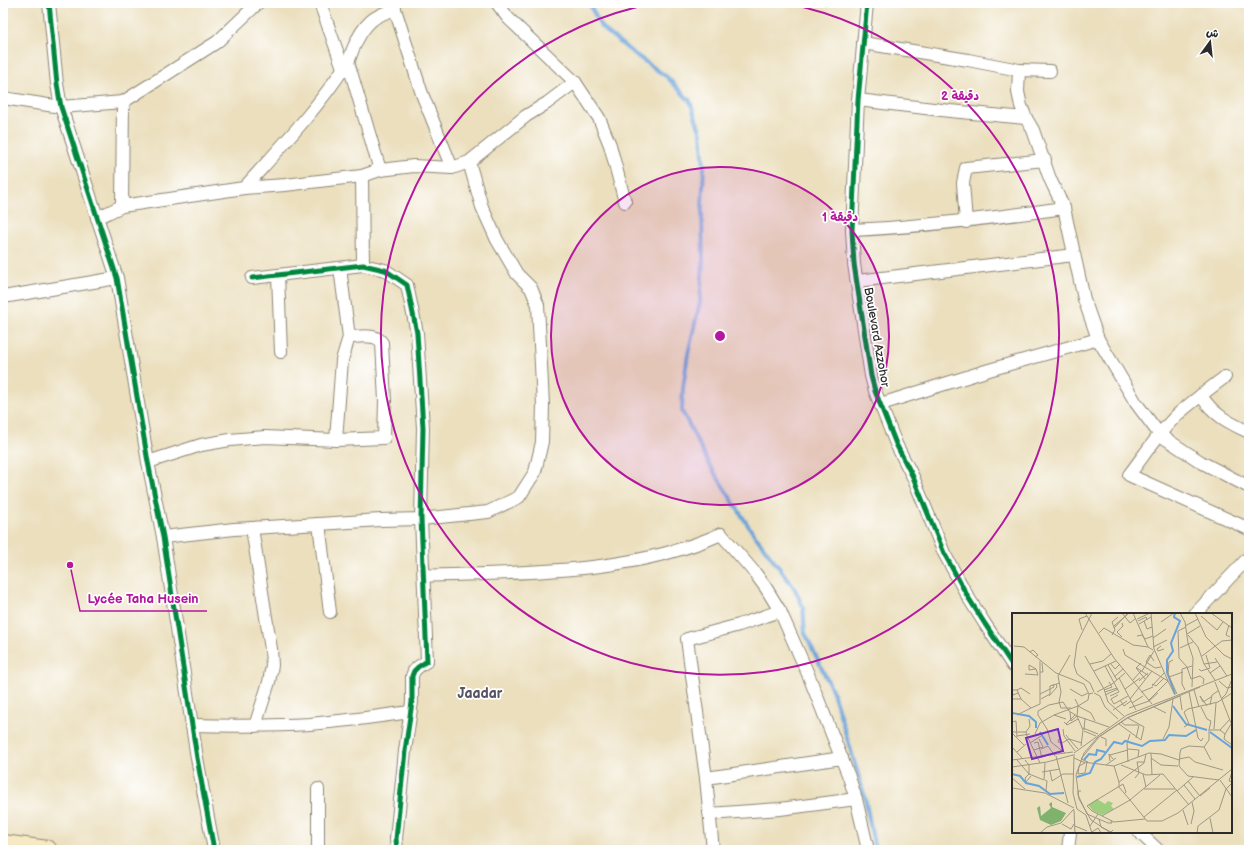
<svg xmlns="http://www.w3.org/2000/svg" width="1252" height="853" viewBox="0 0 1252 853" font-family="'Balsamiq Sans','Playpen Sans Arabic',sans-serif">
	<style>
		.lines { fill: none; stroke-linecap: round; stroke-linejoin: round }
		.stream { stroke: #69a3d9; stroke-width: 4 }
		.street-casing { stroke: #8b8574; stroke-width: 14 }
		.secondary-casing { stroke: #8b8574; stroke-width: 20 }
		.street { stroke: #fff; stroke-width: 12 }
		.secondary { stroke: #f7e9c3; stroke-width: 18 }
		.cycleway-casing { stroke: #fff; stroke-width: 8 }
		.cycleway { stroke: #00873e; stroke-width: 5 }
		.ring { fill: none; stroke: #b5179e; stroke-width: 2 }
		.labels { text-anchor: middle; stroke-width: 3.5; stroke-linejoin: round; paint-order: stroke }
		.street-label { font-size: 12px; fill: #2b2b2b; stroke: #fff }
		.quarter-label { font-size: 14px; font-weight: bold; fill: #575564; stroke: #fff }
		.inset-river { fill: none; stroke: #69a3d9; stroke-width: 2 }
		.inset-road { fill: none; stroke: #9e9783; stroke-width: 1 }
		.view { fill: #7b2cbf; fill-opacity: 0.15; stroke: #7b2cbf; stroke-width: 2 }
		.inset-edge { fill: none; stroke: #2b2b2b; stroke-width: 2 }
		.centre { fill: #b5179e; stroke: #fff; stroke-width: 2 }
		.ring-label { font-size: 12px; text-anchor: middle; font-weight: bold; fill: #b5179e; stroke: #fff; stroke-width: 3.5; stroke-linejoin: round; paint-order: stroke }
		.leader { fill: none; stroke: #b5179e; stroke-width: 1.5 }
		.callout-dot { fill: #b5179e; stroke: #fff; stroke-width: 1.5 }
		.callout-label { font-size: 13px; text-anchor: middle; font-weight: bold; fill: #b5179e; stroke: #fff; stroke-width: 3.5; stroke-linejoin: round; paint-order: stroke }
	</style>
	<rect width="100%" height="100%" fill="#fff"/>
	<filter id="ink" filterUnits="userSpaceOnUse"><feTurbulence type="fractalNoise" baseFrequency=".025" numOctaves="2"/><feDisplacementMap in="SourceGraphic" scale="8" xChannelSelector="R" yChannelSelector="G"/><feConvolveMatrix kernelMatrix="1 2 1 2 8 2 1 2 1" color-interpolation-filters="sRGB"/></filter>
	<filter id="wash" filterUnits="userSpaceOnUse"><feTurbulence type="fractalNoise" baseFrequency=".012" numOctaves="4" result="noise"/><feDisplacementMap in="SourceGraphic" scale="16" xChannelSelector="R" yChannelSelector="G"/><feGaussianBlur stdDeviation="0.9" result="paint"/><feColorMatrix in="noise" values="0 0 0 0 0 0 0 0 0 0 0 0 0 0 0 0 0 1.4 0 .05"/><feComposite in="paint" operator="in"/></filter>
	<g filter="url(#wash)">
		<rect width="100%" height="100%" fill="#ebdfbe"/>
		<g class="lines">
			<!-- stream -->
			<path class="stream" d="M 589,3 L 601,27 L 633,53 L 667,77 L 690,101 L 701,134 L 704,167 L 702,208 L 703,262 L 700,302 L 688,354 L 683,388 L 682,411 L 709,464 L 751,530 L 795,589 L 803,607 L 805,633 L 833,692 L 865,797 L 875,850"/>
		</g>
	</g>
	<g filter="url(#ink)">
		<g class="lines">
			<!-- street casing -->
			<g class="street-casing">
				<g id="street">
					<path d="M 49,3 L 57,84 L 61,107 L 117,278 L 148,462 L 163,537 L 197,758 L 214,850"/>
					<path d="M 320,3 L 343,68"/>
					<path d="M 393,3 L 422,94 L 452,168"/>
					<path d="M 497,3 L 508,18 L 575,82 L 599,118 L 610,145 L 625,202"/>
					<path d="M 867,3 L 858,100 L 852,230 L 854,264 L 871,376 L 875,391 L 896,444 L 913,477 L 944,553 L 968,597 L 985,624 L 1013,666"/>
					<path d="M 863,43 L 968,60 L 1019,70 L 1050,71"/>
					<path d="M 348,62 L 380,170"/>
					<path d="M 1019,70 L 1018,92 L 1021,106 L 1026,118 L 1033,130 L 1050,179 L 1064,208 L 1084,299 L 1098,339 L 1136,403 L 1160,435 L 1201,462 L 1249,487"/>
					<path d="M 3,98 L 61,107 L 123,102"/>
					<path d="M 858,100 L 950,111 L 1026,118"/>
					<path d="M 362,176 L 363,265"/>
					<path d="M 244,188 C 280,148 318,108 347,63 C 350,59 351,54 353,49 C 357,39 363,28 371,21 C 377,15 387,12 395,9"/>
					<path d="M 122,206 L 123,102 L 217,42 L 258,3"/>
					<path d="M 97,218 L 122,206 L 244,188 L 285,185 L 362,176 L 380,170 L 414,166 L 452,168 L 469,162 L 526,116 L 547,103 L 575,82"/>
					<path d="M 966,222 L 963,183 L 966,168 L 1045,160"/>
					<path d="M 852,230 C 923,227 993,218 1064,208"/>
					<path d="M 278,275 L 281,352"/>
					<path d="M 252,278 L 363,265 L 385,270 L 407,285 L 417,333 L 423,428 L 421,519 L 427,661 L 418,667 L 414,671 L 412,676 L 412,702 L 405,751 L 396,839 L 397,850"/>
					<path d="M 857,281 L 1074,255"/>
					<path d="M 3,297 L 117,278"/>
					<path d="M 1225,377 C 1209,389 1193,401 1178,414 C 1159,432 1145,454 1129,475 L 1249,529"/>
					<path d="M 1201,395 C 1212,414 1229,423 1249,432"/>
					<path d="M 881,404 L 989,370 L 1098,339"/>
					<path d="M 336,440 L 342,360 L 349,337 L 340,268"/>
					<path d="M 148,462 L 201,445 L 230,440 L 265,437 L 336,440 L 384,438 L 385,401 L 382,343 C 377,333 359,337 349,337"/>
					<path d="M 319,524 L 330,612"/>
					<path d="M 252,528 L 271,649 L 272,665 L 269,682 L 255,726"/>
					<path d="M 163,537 L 234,529 L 319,524 L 380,520 L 421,519 L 488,512 L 519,497 L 535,472 L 542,442 L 543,405 L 538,305 L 531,288 L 517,274 L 497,240 L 482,207 L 469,162"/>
					<path d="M 424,576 C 522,572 630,575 721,534 L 755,573 L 766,588 L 780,611 L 808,674 L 849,777 L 856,799 L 868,850"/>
					<path d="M 1195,614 L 1249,557"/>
					<path d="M 191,725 C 231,726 271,726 310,724 C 344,721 377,717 410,712"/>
					<path d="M 706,778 L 842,758"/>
					<path d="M 318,789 L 318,850"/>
					<path d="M 709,814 L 780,809 L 856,799"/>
					<path d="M 1139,832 L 1158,850"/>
					<path d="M 713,850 L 706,778 L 687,639 L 739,625 L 780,611"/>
					<path d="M 1068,850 L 1070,833"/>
				</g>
			</g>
			<!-- secondary casing -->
			<g class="secondary-casing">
				<path id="secondary" d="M 3,844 L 48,850"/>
			</g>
			<!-- street -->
			<use href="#street" class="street"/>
			<!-- secondary -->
			<use href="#secondary" class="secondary"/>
			<!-- cycleway casing -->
			<g class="cycleway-casing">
				<g id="cycleway">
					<path d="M 49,3 L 57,84 L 61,107 L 117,278 L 148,462 L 163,537 L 197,758 L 214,850"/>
					<path d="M 867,3 L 858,100 L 852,230 L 854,264 L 871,376 L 875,391 L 896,444 L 913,477 L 944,553 L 968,597 L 985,624 L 1013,666"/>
					<path d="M 252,278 L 363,265 L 385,270 L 407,285 L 417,333 L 423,428 L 421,519 L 427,661 L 418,667 L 414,671 L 412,676 L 412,702 L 405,751 L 396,839 L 397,850"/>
				</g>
			</g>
			<!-- cycleway -->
			<use href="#cycleway" class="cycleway"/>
		</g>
	</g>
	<!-- distance rings -->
	<circle cx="720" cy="336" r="169" fill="#b5179e" fill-opacity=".12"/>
	<g class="ring">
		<circle cx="720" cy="336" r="169"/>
		<path d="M785 3A339 339 0 1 1 655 3"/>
	</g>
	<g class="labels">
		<!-- street labels -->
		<g class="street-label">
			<text transform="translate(877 337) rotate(80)" y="4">Boulevard Azzohor</text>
		</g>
		<!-- quarter labels -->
		<g class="quarter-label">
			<text x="480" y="698">Jaadar</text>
		</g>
	</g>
	<!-- overview -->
	<g transform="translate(1012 613)">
		<rect width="220" height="220" fill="#ebdfbe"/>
		<path d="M 85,186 L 93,191 L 96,188 L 101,190 L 99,193 L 102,196 L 90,202 L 81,198 L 76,192 Z" fill="#9fcf7e"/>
		<path d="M 40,189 L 40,194 L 54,200 L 49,208 L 39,212 L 28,207 L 25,195 L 28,193 L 29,203 L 39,195 L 37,191 Z" fill="#7fb26d"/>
		<path class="inset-river" d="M 163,0 L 162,4 L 168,8 L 159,30 L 161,38 L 155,47 L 155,59 L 163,81M 161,93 L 174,111 L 195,117M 0,100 L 17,103 L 24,109 L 24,115M 28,119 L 36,132M 198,119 L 220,135M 72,147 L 77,141 L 84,142 L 85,137 L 93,139M 0,161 L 8,163 L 14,170 L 27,173 L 38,181 L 52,180M 65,164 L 78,160 L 83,149 L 89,146 L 102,129 L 110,131 L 113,128 L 130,133 L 138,128 L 153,127 L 157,122 L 174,123 L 184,117"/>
		<path class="inset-road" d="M 73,0 L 102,45 L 140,91M 80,0 L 65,30 L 62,52 L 65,61 L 78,70 L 82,79M 110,0 L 118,10 L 124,5M 121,0 L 136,34 L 141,37M 168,0 L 173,9 L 176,30M 183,0 L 194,24 L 212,42 L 220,46M 199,0 L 220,15M 189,3 L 205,17 L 211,9M 125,6 L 138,0M 126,8 L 134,4 L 135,7M 132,8 L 135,16 L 140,14M 149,9 L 162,0M 127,11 L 139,4M 217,12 L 214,22 L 218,24M 102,13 L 117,0M 173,13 L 186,6M 174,14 L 166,18 L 167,45 L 175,54 L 179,66M 102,15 L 116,0M 70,17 L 67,6 L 75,3M 87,20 L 92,15 L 121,32 L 136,34M 175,21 L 188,13M 100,22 L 103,17 L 100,9 L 106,4M 176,22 L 186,34 L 192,51 L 203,67M 125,23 L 130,22 L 133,26 L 141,23M 110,24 L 105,19 L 111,13 L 110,10M 141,25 L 154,16M 176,30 L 181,45 L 180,74M 2,33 L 12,34 L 44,60 L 72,71 L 77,81M 149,33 L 145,36 L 146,38 L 152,36M 141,34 L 155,27M 168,35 L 181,29M 111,36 L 113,42 L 156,68 L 163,82M 18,39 L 21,37 L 26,42 L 23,44M 73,43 L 92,76 L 96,89 L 112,103M 190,43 L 210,28 L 220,27M 203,45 L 215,63M 161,47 L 157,49 L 156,61 L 165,81M 142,48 L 138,42 L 134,49 L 143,55 L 149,54M 129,50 L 124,55 L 133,66M 78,51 L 91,48 L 99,41M 99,51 L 103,56 L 108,51M 192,51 L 205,49M 96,52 L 105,67M 93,53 L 107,79 L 98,83M 125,55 L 137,63M 24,56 L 17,57 L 17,52 L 24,56 L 26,62M 187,56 L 189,58 L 198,55 L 194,42M 82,58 L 104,48M 130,58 L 142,38M 28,59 L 31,59 L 30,50M 198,60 L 208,53M 13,61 L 26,62M 102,64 L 111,56M 157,64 L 171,59M 107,65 L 124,97M 179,66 L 188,63 L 192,66 L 191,71M 120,68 L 129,58M 127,68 L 136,60M 207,68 L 215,75 L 219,74M 203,69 L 219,110M 140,71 L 144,73 L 152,65M 140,73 L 152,60M 58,76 L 70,83 L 76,80M 113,76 L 128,65M 5,77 L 0,77 L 1,82 L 6,80M 92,77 L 100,74 L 97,69M 173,77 L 170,71 L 170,56 L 180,53M 182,77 L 187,94M 85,79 L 100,71 L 113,60M 93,79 L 105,75M 129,79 L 141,74M 177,79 L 186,125 L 189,128 L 191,125M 82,80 L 88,83 L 93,94 L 106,106M 28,81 L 42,74 L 41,71M 93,82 L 106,76M 106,82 L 99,86 L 102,91 L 116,83M 37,83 L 45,74 L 44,71M 168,83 L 170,97M 188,83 L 191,89 L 199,84M 188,83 L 195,93M 210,85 L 214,81 L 220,66M 0,86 L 9,86 L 19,95 L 28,91 L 28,48M 9,86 L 5,77 L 9,75 L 18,81M 29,86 L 38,81 L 38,73 L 48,70M 63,86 L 66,92 L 65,103M 118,86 L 140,58M 108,87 L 112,93 L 119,88M 136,88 L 156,68 L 142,36 L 139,0M 47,89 L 49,79 L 46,63 L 58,42M 47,89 L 49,95 L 59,95M 120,90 L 131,83M 198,92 L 200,82 L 206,78M 66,93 L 79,100 L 83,108M 142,94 L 154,100M 189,94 L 195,106 L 199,108 L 197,117M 117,95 L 137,88 L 146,80M 101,97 L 115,88M 58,99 L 59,108 L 65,103M 5,102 L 19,95M 42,102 L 54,106M 65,103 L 71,117 L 69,133M 17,106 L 18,113 L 14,119 L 15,123 L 28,150M 0,109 L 4,108 L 5,124M 52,109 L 55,112 L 66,106M 109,109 L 113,112 L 126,112M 54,111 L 63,102M 107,111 L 129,127 L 132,114 L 116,105M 172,114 L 177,111 L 172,99 L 176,96 L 206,89 L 220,80M 71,115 L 86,121M 51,116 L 52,123 L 63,138M 202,116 L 204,90M 72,117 L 73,105M 208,117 L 218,106M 72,118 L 84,123M 1,119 L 14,119M 0,120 L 12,132M 23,121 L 28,110 L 42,102 L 66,93 L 76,87 L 77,81 L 81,80M 213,121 L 212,126 L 220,132M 54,122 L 57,126 L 70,130M 5,123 L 18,121M 89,124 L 94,126 L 94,133M 124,125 L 127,112M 47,126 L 46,129 L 50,130 L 57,126 L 66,136M 151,126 L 157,114 L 161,86M 18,130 L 29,123M 22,130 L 26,129 L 30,145M 0,134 L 11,146M 192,134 L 199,147M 29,136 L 36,133 L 43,143M 116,136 L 127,137 L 126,144M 22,137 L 31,134 L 27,126M 5,139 L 14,131M 53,140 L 39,129 L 35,116 L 26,102 L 26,98 L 37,92 L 51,89 L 57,98 L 65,103 L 97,114M 62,140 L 115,102 L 220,61M 139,140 L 140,162M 62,141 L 61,180 L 65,196M 98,142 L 116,137M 44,143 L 56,190M 62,145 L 71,149 L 102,153 L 137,140 L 149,141 L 167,147M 139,145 L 149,152 L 166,153M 167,146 L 177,144 L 183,149 L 211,157M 0,147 L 61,139M 5,147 L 17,161 L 32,167 L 33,150M 13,147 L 17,152 L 17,161M 98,148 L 97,141 L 101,146M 76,149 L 69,146 L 87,124 L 117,104 L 168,83M 116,149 L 115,130 L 118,121M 73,150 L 67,153 L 66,161 L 73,160 L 75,149M 94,152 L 104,145M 109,152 L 134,162 L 151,161 L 177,192M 102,153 L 107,169M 1,158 L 0,154 L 35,149 L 61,142M 38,158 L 40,168 L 51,161 L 62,161M 30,159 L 48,156M 220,159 L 217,168 L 220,169M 17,161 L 13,165 L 14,169 L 19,163M 131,161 L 134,174M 0,165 L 13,176M 123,165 L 127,160 L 125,149 L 132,149M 33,167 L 35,168 L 34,178M 207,167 L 176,163 L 167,153 L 168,140 L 169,136 L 177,133 L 192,134 L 197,127 L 197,117 L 208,117 L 213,121 L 219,111M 208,167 L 220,184M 176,168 L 187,182M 172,172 L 183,186M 106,173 L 118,187M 107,173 L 107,169 L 132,150 L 134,141M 0,175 L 33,180 L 62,195M 132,176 L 163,176M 69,178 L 66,178 L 66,182 L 75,201 L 96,210 L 100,210 L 99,208M 165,178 L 181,164M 112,181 L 114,179 L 111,171 L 75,193 L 80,198 L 102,209 L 133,206M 188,183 L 198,175M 118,187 L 135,208 L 150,208 L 166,200 L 220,156M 65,196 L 74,202 L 80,220M 62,197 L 63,220M 171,197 L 176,212M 90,203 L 118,187 L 148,162M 132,204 L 165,177M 198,205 L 201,220M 87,206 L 89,214 L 99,219 L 101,217M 50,211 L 59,216 L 62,211M 179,211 L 182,198 L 180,189M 63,213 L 75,218M 78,213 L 86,201M 80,219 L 86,215 L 89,220M 28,220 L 35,214 L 49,210 L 62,196M 99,220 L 79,207 L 67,186 L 64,162 L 72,140 L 85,125 L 115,105 L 188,74M 185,220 L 186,213 L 207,197 L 214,176 L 220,170"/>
		<path class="view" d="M 46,116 L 51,138 L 20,146 L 14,125 Z"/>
		<rect width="220" height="220" class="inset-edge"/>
	</g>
	<circle cx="720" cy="336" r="6" class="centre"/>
	<g class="ring-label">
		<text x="960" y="100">2 دقيقة</text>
		<text x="840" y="221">1 دقيقة</text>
	</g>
	<!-- callouts -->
	<path class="leader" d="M70 565L80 611H207"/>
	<circle class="callout-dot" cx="70" cy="565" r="4"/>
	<g class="callout-label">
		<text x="143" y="603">Lycée Taha Husein</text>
	</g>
	<!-- margin -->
	<rect width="1252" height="853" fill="none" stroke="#fff" stroke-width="16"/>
	<!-- north arrow -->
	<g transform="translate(1210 42) rotate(15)" stroke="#ffffff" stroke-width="3" paint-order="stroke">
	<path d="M0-3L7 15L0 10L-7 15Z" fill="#2b2b2b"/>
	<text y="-6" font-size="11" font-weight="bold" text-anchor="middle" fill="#2b2b2b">ش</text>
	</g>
</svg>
